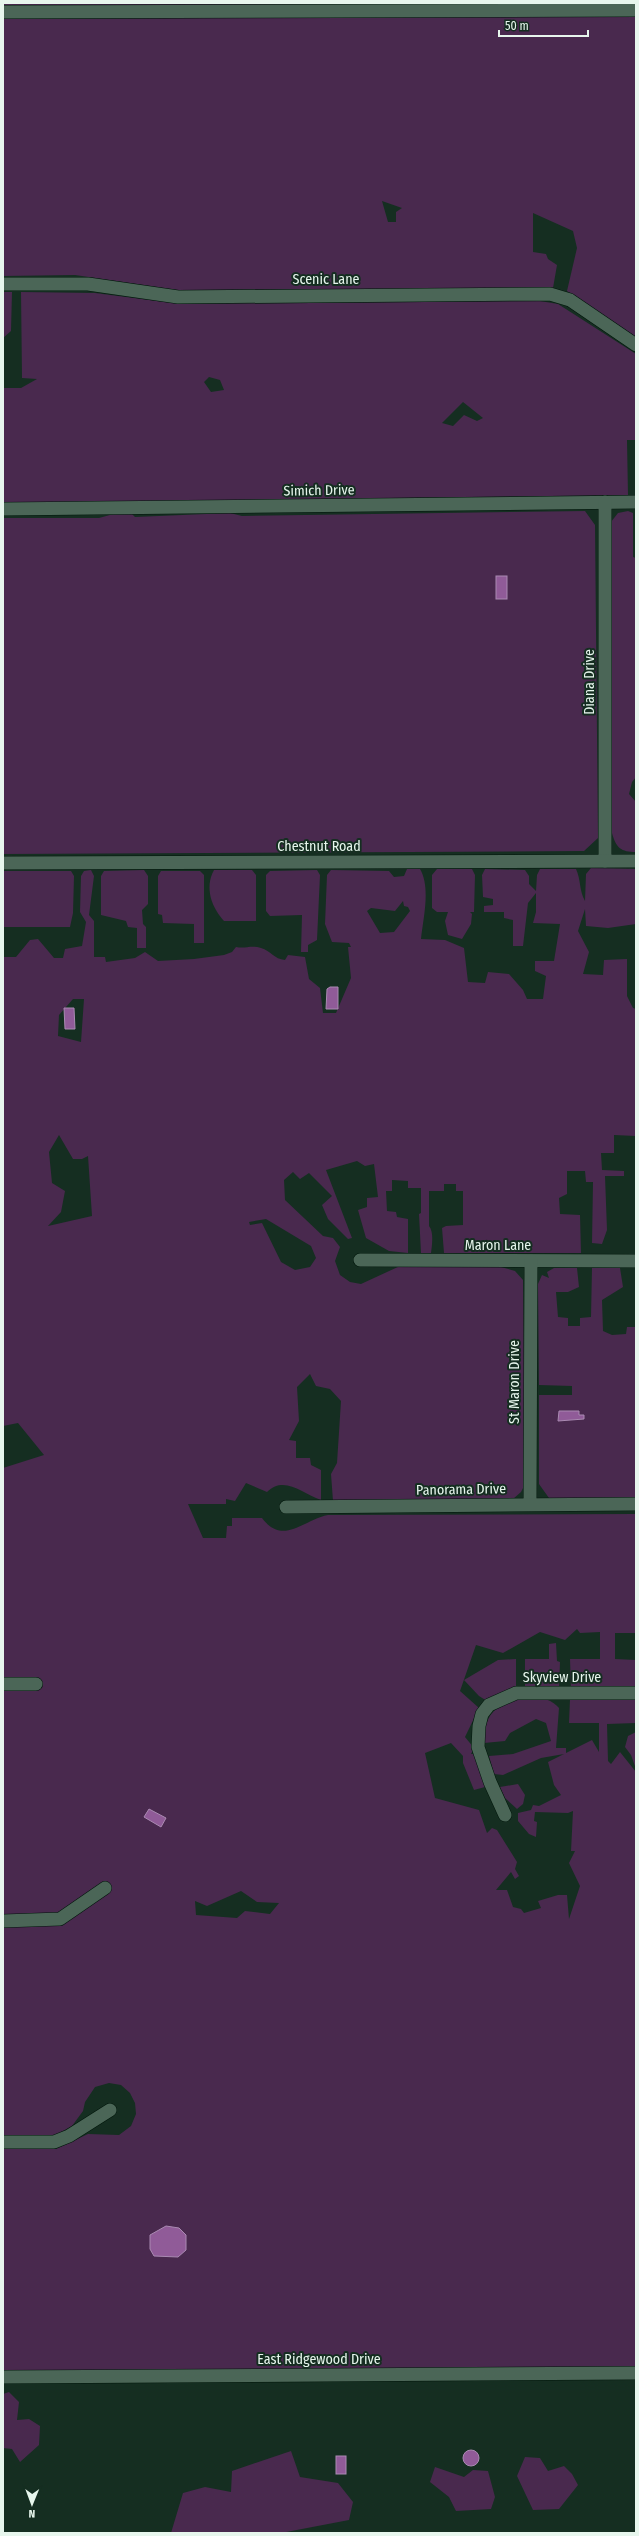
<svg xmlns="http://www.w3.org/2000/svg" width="639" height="2536" viewBox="0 0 639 2536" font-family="'Fira Sans Condensed',sans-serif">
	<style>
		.green { fill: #49294e; fill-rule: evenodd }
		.water { fill: #905b98; stroke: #aa8ab2 }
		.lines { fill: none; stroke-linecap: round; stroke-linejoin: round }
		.minor-casing { stroke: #00160b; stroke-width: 14 }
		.minor { stroke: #4b6657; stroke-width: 13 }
		.labels { text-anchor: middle; stroke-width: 4; stroke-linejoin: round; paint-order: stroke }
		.street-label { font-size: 14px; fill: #e7f6ed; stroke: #152e21 }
	</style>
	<rect width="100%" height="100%" fill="#152e21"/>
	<!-- green -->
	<g class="green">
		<path d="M 3,3 L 583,3 L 553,14 L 550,3 L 538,4 L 538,14 L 3,6 Z"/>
		<path d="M 636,16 L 636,337 L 567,291 L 577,248 L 573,231 L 533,213 L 533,252 L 546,254 L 548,259 L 557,265 L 553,288 L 178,290 L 75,275 L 3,276 L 3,19 ZM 382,201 L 402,208 L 396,212 L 396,222 L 388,222 Z"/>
		<path d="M 3,292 L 12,292 L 11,331 L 3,338 Z"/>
		<path d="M 21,292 L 95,293 L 180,304 L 540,301 L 558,304 L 636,354 L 636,440 L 627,440 L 628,495 L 3,503 L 3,388 L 21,388 L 37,379 L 22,378 ZM 209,377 L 220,380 L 224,390 L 211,392 L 204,382 ZM 463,402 L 483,418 L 477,421 L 464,415 L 453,426 L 442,423 Z"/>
		<path d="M 128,510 L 135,517 L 230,513 L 242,516 L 585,511 L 595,525 L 598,838 L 584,851 L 3,854 L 3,518 L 99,518 Z"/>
		<path d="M 628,511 L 633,513 L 633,557 L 636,558 L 636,777 L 632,782 L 629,794 L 636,802 L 636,852 C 621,852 616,848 612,833 L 611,522 L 618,513 Z"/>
		<path d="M 591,868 L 636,869 L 636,924 L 608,928 L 586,926 L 585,909 L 578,931 L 589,952 L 583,974 L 603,975 L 604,960 L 627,959 L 627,996 L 633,1008 L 636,1009 L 636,1136 L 614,1135 L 614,1153 L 601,1153 L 602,1170 L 624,1171 L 624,1176 L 605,1176 L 607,1230 L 602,1244 L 592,1243 L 593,1182 L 586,1182 L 585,1171 L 567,1171 L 567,1194 L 559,1198 L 560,1214 L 580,1215 L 581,1253 L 444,1253 L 442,1228 L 446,1226 L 463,1225 L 463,1191 L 456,1191 L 456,1184 L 444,1184 L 444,1191 L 429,1191 L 429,1226 C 434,1232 432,1245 431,1253 L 421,1253 L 419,1214 L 421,1213 L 421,1188 L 408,1188 L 408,1181 L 392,1180 L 392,1191 L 386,1191 L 387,1211 L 396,1212 L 397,1217 L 408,1219 L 408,1253 L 389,1251 L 366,1238 L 358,1210 L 367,1207 L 367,1198 L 378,1197 L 374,1164 L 365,1166 L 357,1161 L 326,1170 L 352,1238 L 348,1239 L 328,1219 L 322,1205 L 332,1196 L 309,1173 L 300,1179 L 293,1172 L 284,1180 L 285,1200 L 323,1236 L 333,1238 L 340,1247 L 335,1261 L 340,1275 L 350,1282 L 361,1284 L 400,1266 L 501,1267 L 515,1271 L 523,1280 L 525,1484 L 521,1492 L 513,1499 L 333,1501 L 331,1474 L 337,1463 L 341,1401 L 330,1389 L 316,1386 L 310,1374 L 297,1387 L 299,1421 L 289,1440 L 296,1441 L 296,1458 L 310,1458 L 311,1465 L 321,1470 L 321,1500 C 302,1494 285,1475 267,1492 L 246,1483 L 235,1501 L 226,1499 L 226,1504 L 188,1504 L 203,1538 L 226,1538 L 227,1526 L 232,1526 L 232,1518 L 262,1518 C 283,1546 303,1520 328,1515 L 636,1514 L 636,1633 L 615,1633 L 615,1659 L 636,1660 L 636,1687 L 571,1688 L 570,1659 L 600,1659 L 600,1632 L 580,1633 L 577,1629 L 565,1640 L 540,1632 L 503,1653 L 476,1645 L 460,1691 L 479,1708 L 465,1737 L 474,1748 L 471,1754 L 474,1754 L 485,1787 L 474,1790 L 463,1763 L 463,1756 L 451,1743 L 425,1753 L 435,1798 L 479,1810 L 487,1833 L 492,1828 L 497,1830 L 517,1862 L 515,1869 L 519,1876 L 515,1879 L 511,1872 L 496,1890 L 507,1890 L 513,1907 L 521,1909 L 524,1913 L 541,1908 L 538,1901 L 558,1895 L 567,1895 L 569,1919 L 580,1886 L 569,1863 L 575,1851 L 571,1851 L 573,1811 L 568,1813 L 535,1812 L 534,1821 L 537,1822 L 536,1837 L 529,1834 L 518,1821 L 518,1813 L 531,1810 L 533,1805 L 539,1806 L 561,1795 L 554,1785 L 548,1762 L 564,1754 L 541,1758 L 503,1775 L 494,1774 L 489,1756 L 513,1754 L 551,1741 L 546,1723 L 536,1719 L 510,1733 L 505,1741 L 484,1743 C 484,1734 485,1724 490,1716 C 502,1697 544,1689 559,1708 L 556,1748 L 566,1748 L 566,1753 L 592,1740 L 599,1752 L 599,1723 L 569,1723 L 570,1699 L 636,1699 L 636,1723 L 607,1724 L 608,1761 L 611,1764 L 620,1752 L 636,1772 L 636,2368 L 3,2372 L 3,2149 L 56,2149 L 88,2134 L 119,2135 L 131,2126 L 136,2114 L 135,2103 L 130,2093 L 121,2085 L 109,2083 L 95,2087 L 85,2102 L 83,2111 L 72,2126 L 54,2136 L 3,2136 L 3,1468 L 44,1455 L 18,1423 L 3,1426 L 3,957 L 16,957 L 30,940 L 38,939 L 54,958 L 63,958 L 65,949 L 82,946 L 86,922 L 80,912 L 81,876 L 84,871 L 91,870 L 94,876 L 89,915 L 94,921 L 94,957 L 105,957 L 106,962 L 135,958 L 145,952 L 158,961 L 194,959 L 224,955 L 232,952 L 236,947 C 245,949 251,945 261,948 C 271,951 274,959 285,960 L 288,955 L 305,957 L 309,979 L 320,988 L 323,1013 L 336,1013 L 351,978 L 348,947 L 351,947 L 349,943 L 332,942 L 325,924 L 327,875 L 331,870 L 389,871 L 394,877 L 404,876 L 407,869 L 420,869 C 431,888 423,919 421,939 L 445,940 L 464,948 L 468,982 L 485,983 L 488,972 L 509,974 L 523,990 L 527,999 L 543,999 L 546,976 L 535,971 L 535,961 L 554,961 L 560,924 L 533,923 L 536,912 L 536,893 L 528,903 L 523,946 L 513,946 L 513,920 L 504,918 L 504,912 L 484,912 L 484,906 L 493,905 L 493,899 L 483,897 L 482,875 L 485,869 L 525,870 L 529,876 L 529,884 L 536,891 L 537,875 L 540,869 L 576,869 C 581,880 579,890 585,901 L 586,874 ZM 403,901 L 404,906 L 408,907 L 410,911 L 394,932 L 380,933 L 367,911 L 371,908 L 395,911 ZM 73,999 L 84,999 L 81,1042 L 58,1036 L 59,1015 ZM 59,1135 L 73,1159 L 82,1159 L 88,1156 L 92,1216 L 48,1226 L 61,1212 L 65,1191 L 52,1183 L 49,1152 ZM 266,1219 L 311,1246 L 316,1258 L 310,1267 L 295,1270 L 281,1262 L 262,1223 L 250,1225 L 249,1222 ZM 241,1891 L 257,1902 L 279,1903 L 270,1914 L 245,1911 L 237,1918 L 196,1915 L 195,1901 L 207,1906 Z"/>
		<path d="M 437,869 L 472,869 L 475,875 L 474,912 L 470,912 L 472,914 L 471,924 L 462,939 L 448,935 L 445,921 L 448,912 L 437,912 L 432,908 L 432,875 Z"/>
		<path d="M 144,870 L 148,876 L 148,904 L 142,910 L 143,924 L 146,927 L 146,948 L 137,948 L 137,928 L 128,927 L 126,921 L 101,915 L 101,876 L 104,871 Z"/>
		<path d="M 214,870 L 252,870 L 256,875 L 256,921 L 224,921 C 212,908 204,888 214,870 Z"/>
		<path d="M 317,870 L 320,875 L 317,940 L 308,945 L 308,952 L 301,952 L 302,915 L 270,916 L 266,911 L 266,875 L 270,871 Z"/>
		<path d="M 3,871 L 71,871 L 74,876 L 73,913 L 70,927 L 3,927 Z"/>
		<path d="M 161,871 L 200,871 L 204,875 L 204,943 L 194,943 L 194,924 L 163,923 L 162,915 L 158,914 L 158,876 Z"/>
		<path d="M 554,1268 L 577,1268 L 579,1287 L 568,1292 L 556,1292 L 558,1317 L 568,1318 L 568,1326 L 580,1326 L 580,1318 L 591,1317 L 592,1268 L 620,1268 L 623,1287 L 602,1300 L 603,1331 L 612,1335 L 626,1334 L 627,1327 L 635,1327 L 636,1269 L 636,1500 L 559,1500 L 549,1498 L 539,1484 L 539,1395 L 572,1395 L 572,1386 L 539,1385 L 538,1284 L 542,1275 L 549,1278 L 547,1272 Z"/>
		<path d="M 556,1643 L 557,1661 L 560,1662 L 559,1689 L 527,1689 L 525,1686 L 525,1659 L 549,1659 L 549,1644 Z"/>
		<path d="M 516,1659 L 516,1689 L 487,1701 L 479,1696 L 464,1680 L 498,1660 Z"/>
		<path d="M 636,1732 L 636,1769 L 631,1755 L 625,1747 L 628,1736 Z"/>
		<path d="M 518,1784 L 525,1795 L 523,1804 L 517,1809 L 505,1798 L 500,1787 Z"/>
		<path d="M 9,2392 L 19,2402 L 17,2420 L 29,2419 L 40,2426 L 39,2445 L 20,2462 L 12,2449 L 3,2448 L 3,2394 Z"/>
		<path d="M 291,2451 L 300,2477 L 338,2483 L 353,2502 L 349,2520 L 281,2533 L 171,2533 L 183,2493 L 205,2487 L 231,2492 L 232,2471 Z"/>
		<path d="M 525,2457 L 540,2458 L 548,2471 L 564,2466 L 572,2474 L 578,2485 L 559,2509 L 533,2510 L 517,2476 Z"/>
		<path d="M 435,2467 L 464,2477 L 473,2470 L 488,2471 L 495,2497 L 491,2509 L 456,2511 L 449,2497 L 430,2482 Z"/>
	</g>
	<!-- water -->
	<g class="water">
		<rect x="496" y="576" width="11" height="23"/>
		<path d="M 330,987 L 338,987 L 338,1009 L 326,1009 L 327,989 Z"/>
		<path d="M 64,1008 L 74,1008 L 75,1029 L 65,1029 Z"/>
		<path d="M 559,1411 L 579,1411 L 579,1415 L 584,1415 L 584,1419 L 558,1421 Z"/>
		<path d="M 149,1809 L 166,1818 L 161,1827 L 144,1817 Z"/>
		<path d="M 166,2226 L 179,2228 L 186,2235 L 186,2250 L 178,2257 L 154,2256 L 150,2249 L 150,2235 Z"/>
		<circle cx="471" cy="2458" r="8"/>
		<rect x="336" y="2456" width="10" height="18"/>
	</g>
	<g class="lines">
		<!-- minor casing -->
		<g class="minor-casing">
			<g id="minor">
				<path d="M 3,12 L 636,10"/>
				<path d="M 3,284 L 88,284 L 178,297 L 550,294 L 570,300 L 636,345"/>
				<path d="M 3,509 L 636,502"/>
				<path d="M 605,861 L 605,502"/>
				<path d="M 3,863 L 636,861"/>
				<path d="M 360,1260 L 636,1261"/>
				<path d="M 530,1504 L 531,1261"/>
				<path d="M 286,1507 L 636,1504"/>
				<path d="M 3,1684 L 36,1684"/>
				<path d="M 505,1815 L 490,1782 L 478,1747 L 479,1726 L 482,1714 L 489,1705 L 516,1693 L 636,1693"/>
				<path d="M 3,1921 L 60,1919 L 105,1888"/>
				<path d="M 3,2142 L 54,2142 L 69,2136 L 110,2110"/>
				<path d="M 3,2377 L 636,2373"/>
			</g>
		</g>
		<!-- minor -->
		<use href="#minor" class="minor"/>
	</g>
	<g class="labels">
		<!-- street labels -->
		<g class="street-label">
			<text x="326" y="284">Scenic Lane</text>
			<text transform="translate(319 490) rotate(-1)" y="5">Simich Drive</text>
			<text transform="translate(589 682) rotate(-90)" y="5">Diana Drive</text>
			<text x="319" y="851">Chestnut Road</text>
			<text x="498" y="1250">Maron Lane</text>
			<text transform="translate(514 1382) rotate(-90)" y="5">St Maron Drive</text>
			<text transform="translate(461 1489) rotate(-1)" y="5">Panorama Drive</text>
			<text x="562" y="1682">Skyview Drive</text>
			<text x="319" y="2364">East Ridgewood Drive</text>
		</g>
	</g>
	<!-- border -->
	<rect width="639" height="2536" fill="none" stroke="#e7f6ed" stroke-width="8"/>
	<!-- north arrow -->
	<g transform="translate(32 2504) rotate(181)" stroke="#152e21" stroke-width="3" paint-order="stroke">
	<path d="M0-3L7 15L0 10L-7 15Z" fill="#e7f6ed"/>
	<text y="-6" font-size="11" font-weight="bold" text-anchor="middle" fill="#e7f6ed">N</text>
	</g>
	<!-- scale -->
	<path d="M499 30v6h89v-6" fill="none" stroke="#e7f6ed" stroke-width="2"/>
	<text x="505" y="30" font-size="12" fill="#e7f6ed" stroke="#152e21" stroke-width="3" paint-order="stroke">50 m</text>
</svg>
